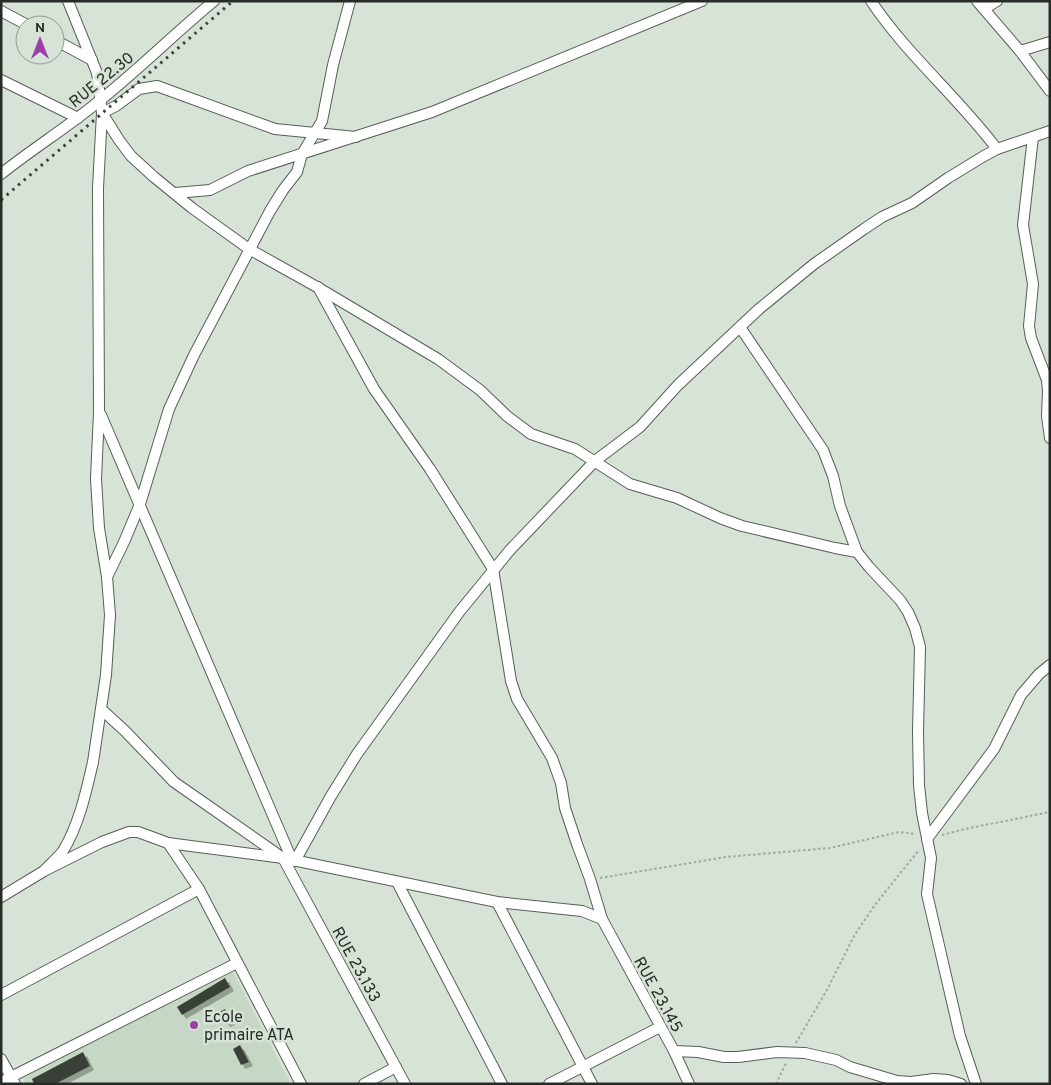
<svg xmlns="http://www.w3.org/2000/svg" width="1051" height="1085" viewBox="0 0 1051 1085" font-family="Overpass,sans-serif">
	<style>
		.built { fill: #c6d7c5 }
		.building { fill: #384138; filter: url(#shadow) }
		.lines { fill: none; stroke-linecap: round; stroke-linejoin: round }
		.street-casing { stroke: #566056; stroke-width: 12 }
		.path { stroke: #a0a99f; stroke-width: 2; stroke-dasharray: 2.5 2.5; stroke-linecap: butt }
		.street { stroke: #fff; stroke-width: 10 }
		.rail { stroke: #3d423d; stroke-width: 3; stroke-dasharray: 2.5 5; stroke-linecap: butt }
		.poi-dot { fill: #9d3ea6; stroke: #d7e3d6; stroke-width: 2 }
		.labels { text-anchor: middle; stroke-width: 5; stroke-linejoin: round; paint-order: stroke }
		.street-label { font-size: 16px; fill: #282c28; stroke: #d7e3d6 }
		.poi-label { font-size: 16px; fill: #282c28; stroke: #d7e3d6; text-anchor: start }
	</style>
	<defs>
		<filter id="shadow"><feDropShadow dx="4" dy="4" stdDeviation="0" flood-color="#0004"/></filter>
	</defs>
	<rect width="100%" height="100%" fill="#d7e3d6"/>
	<!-- built -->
	<path class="built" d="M 233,972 L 291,1084 L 26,1084 L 23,1078 Z"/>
	<!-- building -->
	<g class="building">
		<path d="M 225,978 L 230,987 L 182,1015 L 177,1007 Z"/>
		<path d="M 225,1009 L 231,1021 L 226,1023 L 220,1012 Z"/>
		<path d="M 240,1045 L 249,1062 L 241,1065 L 233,1049 Z"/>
		<path d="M 83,1052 L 90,1066 L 55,1084 L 34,1084 L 32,1079 Z"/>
	</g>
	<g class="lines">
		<!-- street casing -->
		<g class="street-casing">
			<g id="street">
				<path d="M 871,1 C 907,55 958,97 997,149"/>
				<path d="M 977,1 L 1020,51 L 1050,91"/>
				<path d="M 984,9 L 997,1"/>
				<path d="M 1,11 L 27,25"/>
				<path d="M 55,40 L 92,60"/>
				<path d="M 1020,51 L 1050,42"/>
				<path d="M 1,80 L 78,118"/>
				<path d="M 356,137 L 275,129 L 157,86 L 139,89 L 116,106 L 102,113 L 119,140 L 131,156 L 154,177 L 192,208 L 249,249 L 317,287 L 438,359 L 480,390 L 507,416 L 531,434 L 575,449 L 630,484 L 677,498 L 720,518 L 742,526 L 835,548 L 857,552"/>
				<path d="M 1033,137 L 1023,225 L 1033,284 L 1029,326 L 1031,338 L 1047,380 L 1048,391 L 1047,416 L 1050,438"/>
				<path d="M 1,174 C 31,150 63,130 93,106 C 135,73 173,35 214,1"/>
				<path d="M 175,193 L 210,190 L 248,171 L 432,112 L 702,1"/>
				<path d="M 318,287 L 374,389 L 430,469 L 493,569 L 511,681 L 517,699 L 552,758 L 561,783 L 565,808 L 577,844 L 590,879 L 602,919 L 674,1051 L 689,1084"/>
				<path d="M 740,327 L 823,450 L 833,476 L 840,506 L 857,552 L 869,567 L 900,600 L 908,612 L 915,628 L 920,647 L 918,732 L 919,785 L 922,813 L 931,858 L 927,894 L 960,1036 L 976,1084"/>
				<path d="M 101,415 L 292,860"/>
				<path d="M 107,577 L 124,542 L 140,504 L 169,409 L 194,355 L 270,211 L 283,190 L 297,172 L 302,154 L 322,121 L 333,65 L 350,1"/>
				<path d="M 101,709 L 125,731 L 174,782 L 283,858 L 405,1084"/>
				<path d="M 927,839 L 994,749 L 1021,695 L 1039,674 L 1050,665"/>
				<path d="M 168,843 L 199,889 L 301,1084"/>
				<path d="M 295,861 L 331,796 L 357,754 L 460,611 L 510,550 L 595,461 L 640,427 L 678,385 L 759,309 L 814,264 L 864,229 L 882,217 L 912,203 L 948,178 L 984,156 L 997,149 L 1050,131"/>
				<path d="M 44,871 C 50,864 58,858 63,851 C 79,825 86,792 93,762 L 106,675 L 110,615 L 107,577 L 99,528 L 96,479 L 99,412 L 98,188 L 102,113 L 97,73 L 68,1"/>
				<path d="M 397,882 L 502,1084"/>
				<path d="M 1,897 L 44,871 L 102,842 L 129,832 L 138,832 L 168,843 L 283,858 L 497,902 L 582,911 L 602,919"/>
				<path d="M 497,902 L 592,1084"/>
				<path d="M 1,995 L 199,889"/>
				<path d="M 674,1051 L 698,1052 L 724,1057 L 738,1057 L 777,1052 L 805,1053 L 836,1060 L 850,1067 L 897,1081 L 911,1082 L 934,1079 L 948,1080 L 961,1084"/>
				<path d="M 1,1059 L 15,1084"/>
				<path d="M 1,1082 L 237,963"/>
				<path d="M 364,1084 L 396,1067"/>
				<path d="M 549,1084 L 660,1027"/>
			</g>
		</g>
		<!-- path -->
		<g class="path">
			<path d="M 942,835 L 965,829 L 1050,812"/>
			<path d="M 600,878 L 726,857 L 830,848 L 899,832 L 916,834"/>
			<path d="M 796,1043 L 828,988 L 854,936 L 874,906 L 919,850"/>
			<path d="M 776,1084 L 786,1063"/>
		</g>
		<!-- street -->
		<use href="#street" class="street"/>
		<!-- rail -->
		<path class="rail" d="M 1,200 L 233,1"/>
	</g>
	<!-- markers -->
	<circle class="poi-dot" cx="194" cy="1025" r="5"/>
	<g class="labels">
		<!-- street labels -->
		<g class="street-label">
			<text transform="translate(101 79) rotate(-39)" y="6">RUE 22.30</text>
			<text transform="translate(357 964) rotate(61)" y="6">RUE 23.133</text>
			<text transform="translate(659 994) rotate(61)" y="6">RUE 23.145</text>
		</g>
		<!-- poi labels -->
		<g class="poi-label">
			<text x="204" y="1022">Ecole<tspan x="204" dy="18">primaire ATA</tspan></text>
		</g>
	</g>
	<!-- border -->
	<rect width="1051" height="1085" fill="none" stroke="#282c28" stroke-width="5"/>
	<!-- north arrow -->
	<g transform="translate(40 40)"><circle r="24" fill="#d7e3d6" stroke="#919a90"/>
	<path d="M0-4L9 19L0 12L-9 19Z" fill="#9d3ea6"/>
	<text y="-8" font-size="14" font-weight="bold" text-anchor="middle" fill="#282c28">N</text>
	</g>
</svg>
